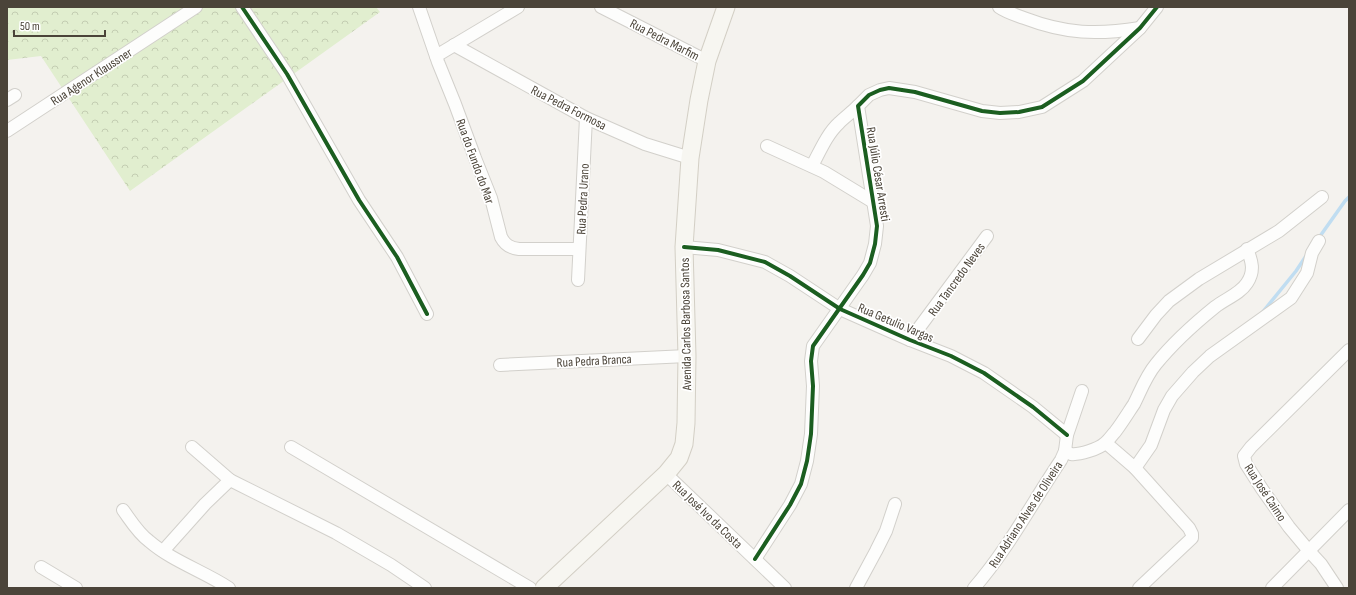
<svg xmlns="http://www.w3.org/2000/svg" width="1356" height="595" viewBox="0 0 1356 595" font-family="'Sofia Sans Condensed',sans-serif">
	<style>
		.forest { fill: url(#forest-crowns) }
		.lines { fill: none; stroke-linecap: round; stroke-linejoin: round }
		.stream { stroke: #c0ddf1; stroke-width: 3.5 }
		.minor-casing { stroke: #d2d0cb; stroke-width: 14 }
		.secondary-casing { stroke: #d3cfc5; stroke-width: 19 }
		.minor { stroke: #fdfdfc; stroke-width: 12 }
		.secondary { stroke: #f7f6f1; stroke-width: 17 }
		.cycleway-casing { stroke: #fff; stroke-width: 6 }
		.cycleway { stroke: #1b5e20; stroke-width: 4 }
		.labels { text-anchor: middle; stroke-width: 3.5; stroke-linejoin: round; paint-order: stroke }
		.street-label { font-size: 13px; fill: #4b4439; stroke: #fff }
	</style>
	<defs>
		<pattern id="forest-crowns" width="20" height="18" patternUnits="userSpaceOnUse"><rect width="20" height="18" fill="#e1eecf"/><path d="M2 6a3 3 0 1 1 6 0M12 15a3 3 0 1 1 6 0" fill="none" stroke="#c3cdb2"/></pattern>
	</defs>
	<rect width="100%" height="100%" fill="#f4f2ee"/>
	<!-- forest -->
	<path class="forest" d="M 7,7 L 376,7 L 380,12 L 130,191 L 41,56 L 7,60 Z"/>
	<g class="lines">
		<!-- stream -->
		<g class="stream">
			<path d="M 1318,239 L 1345,201 L 1349,197"/>
			<path d="M 1261,314 L 1296,271 L 1306,256"/>
		</g>
		<!-- minor casing -->
		<g class="minor-casing">
			<g id="minor">
				<path d="M 242,7 L 287,74 L 359,200 L 397,257 L 427,314"/>
				<path d="M 419,7 L 438,62 L 455,104 L 475,158 L 491,198 L 501,237 C 505,245 510,248 519,249 L 579,249"/>
				<path d="M 601,7 L 707,61"/>
				<path d="M 999,7 C 1006,12 1016,15 1024,18 C 1066,34 1097,35 1140,28"/>
				<path d="M 454,45 L 586,118 L 645,144 L 690,158"/>
				<path d="M 436,56 L 518,7"/>
				<path d="M 7,100 L 15,95"/>
				<path d="M 7,131 L 196,7"/>
				<path d="M 767,146 L 824,172 L 875,203"/>
				<path d="M 812,166 C 820,151 827,134 839,123 C 845,117 852,112 858,106"/>
				<path d="M 684,247 L 718,250 L 765,262 L 790,276 L 840,309 L 910,340 L 951,356 L 984,373 L 1033,407 L 1067,435"/>
				<path d="M 578,280 L 586,118"/>
				<path d="M 1138,339 L 1156,315 L 1169,301 L 1199,279 L 1279,231 L 1322,197"/>
				<path d="M 910,340 L 987,236"/>
				<path d="M 500,365 L 687,356"/>
				<path d="M 1106,443 L 1135,468 L 1189,528 L 1192,534 L 1192,538 L 1139,588"/>
				<path d="M 192,447 L 230,480 L 336,533 L 391,565 L 425,588"/>
				<path d="M 291,447 L 530,588"/>
				<path d="M 1065,451 C 1067,452 1069,453 1071,454 C 1079,455 1099,449 1105,443 C 1109,440 1112,435 1115,432 C 1122,423 1128,413 1134,404 C 1141,390 1146,376 1156,364 C 1173,343 1194,324 1215,307 C 1225,299 1240,294 1247,283 C 1255,271 1252,261 1247,249"/>
				<path d="M 1135,468 L 1151,445 L 1164,410 L 1172,396 L 1193,372 L 1210,356 L 1291,298 L 1307,273 L 1312,253 L 1319,241"/>
				<path d="M 666,474 L 785,588"/>
				<path d="M 123,510 C 131,521 138,533 149,541 C 172,561 203,571 229,588"/>
				<path d="M 163,551 L 205,504 L 230,480"/>
				<path d="M 755,559 L 790,505 L 801,484 L 807,461 L 811,434 L 813,386 L 811,361 L 813,346 L 863,275 L 870,263 L 875,244 L 877,226 L 858,106 L 869,95 L 880,90 L 889,88 L 915,92 L 982,111 L 1000,113 L 1019,112 L 1042,107 L 1083,81 L 1140,28 L 1157,7"/>
				<path d="M 41,567 L 76,588"/>
				<path d="M 856,588 L 876,551 L 886,531 L 895,504"/>
				<path d="M 974,588 C 1008,549 1032,503 1061,460 L 1065,451 L 1067,435 L 1082,391"/>
				<path d="M 1272,588 L 1349,510"/>
				<path d="M 1337,588 L 1321,564 L 1309,551 L 1289,527 L 1262,489 L 1246,464 L 1244,456 L 1251,447 L 1349,350"/>
			</g>
		</g>
		<!-- secondary casing -->
		<g class="secondary-casing">
			<path id="secondary" d="M 544,588 L 666,474 L 679,458 L 684,444 L 686,423 L 687,356 L 684,247 L 690,158 L 699,100 L 707,61 L 726,7"/>
		</g>
		<!-- minor -->
		<use href="#minor" class="minor"/>
		<!-- secondary -->
		<use href="#secondary" class="secondary"/>
		<!-- cycleway casing -->
		<g class="cycleway-casing">
			<g id="cycleway">
				<path d="M 242,7 L 287,74 L 359,200 L 397,257 L 427,314"/>
				<path d="M 684,247 L 718,250 L 765,262 L 790,276 L 840,309 L 910,340 L 951,356 L 984,373 L 1033,407 L 1067,435"/>
				<path d="M 755,559 L 790,505 L 801,484 L 807,461 L 811,434 L 813,386 L 811,361 L 813,346 L 863,275 L 870,263 L 875,244 L 877,226 L 858,106 L 869,95 L 880,90 L 889,88 L 915,92 L 982,111 L 1000,113 L 1019,112 L 1042,107 L 1083,81 L 1140,28 L 1157,7"/>
			</g>
		</g>
		<!-- cycleway -->
		<use href="#cycleway" class="cycleway"/>
	</g>
	<g class="labels">
		<!-- street labels -->
		<g class="street-label">
			<text transform="translate(665 39) rotate(27)" y="5">Rua Pedra Marfim</text>
			<text transform="translate(91 76) rotate(-33)" y="5">Rua Agenor Klaussner</text>
			<text transform="translate(569 107) rotate(27)" y="5">Rua Pedra Formosa</text>
			<text transform="translate(476 161) rotate(70)" y="5">Rua do Fundo do Mar</text>
			<text transform="translate(879 174) rotate(81)" y="5">Rua Júlio César Arresti</text>
			<text transform="translate(582 199) rotate(-87)" y="5">Rua Pedra Urano</text>
			<text transform="translate(956 279) rotate(-54)" y="5">Rua Tancredo Neves</text>
			<text transform="translate(896 322) rotate(23)" y="5">Rua Getulio Vargas</text>
			<text transform="translate(685 324) rotate(-91)" y="5">Avenida Carlos Barbosa Santos</text>
			<text transform="translate(594 360) rotate(-3)" y="5">Rua Pedra Branca</text>
			<text transform="translate(1266 492) rotate(57)" y="5">Rua José Caimo</text>
			<text transform="translate(708 514) rotate(44)" y="5">Rua José Ivo da Costa</text>
			<text transform="translate(1025 514) rotate(-57)" y="5">Rua Adriano Alves de Oliveira</text>
		</g>
	</g>
	<!-- border -->
	<rect width="1356" height="595" fill="none" stroke="#4b4439" stroke-width="16"/>
	<!-- scale -->
	<path d="M14 30v6h91v-6" fill="none" stroke="#4b4439" stroke-width="2"/>
	<text x="20" y="30" font-size="12" fill="#4b4439" stroke="#ffffff" stroke-width="3" paint-order="stroke">50 m</text>
</svg>
